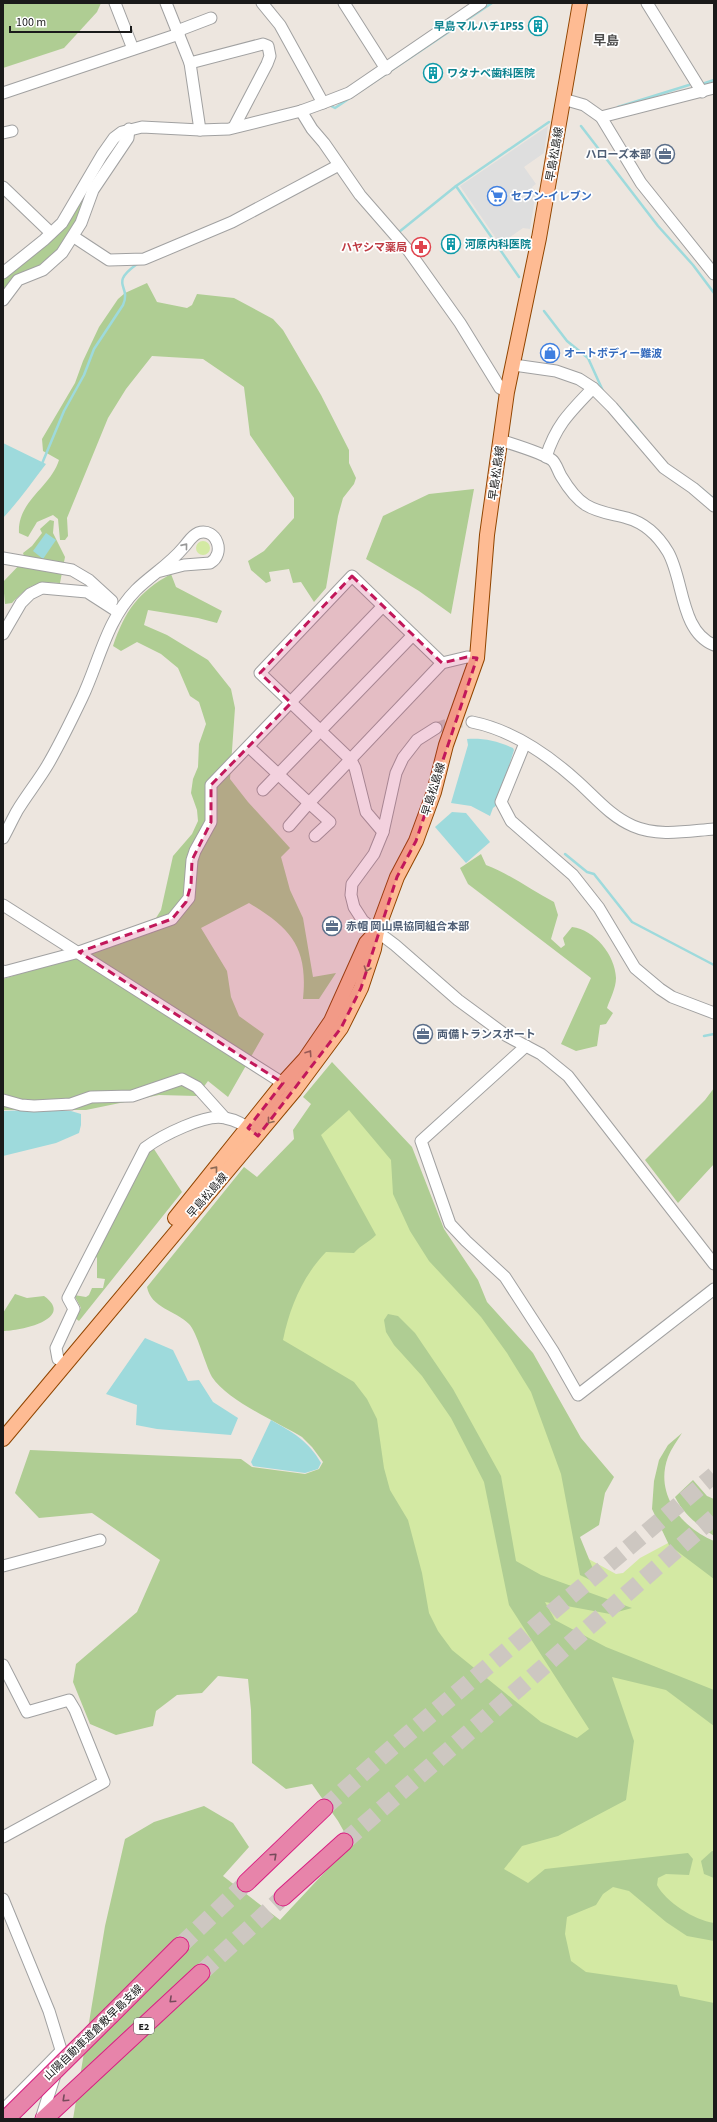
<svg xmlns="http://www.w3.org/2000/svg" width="717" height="2122" viewBox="0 0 717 2122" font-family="'Source Sans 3','Noto Sans JP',sans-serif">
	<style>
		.grass { fill: #d3e9a3 }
		.forest { fill: #afcd93 }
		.parking { fill: #dedede }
		.water { fill: #9edadc }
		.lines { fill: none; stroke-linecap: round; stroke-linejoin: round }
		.stream { stroke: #9edadc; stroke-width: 2.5 }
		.minor-tunnel { stroke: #cdc7c1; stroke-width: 11; stroke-dasharray: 11 5.5; stroke-linecap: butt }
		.highway-tunnel { stroke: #cdc7c1; stroke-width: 17; stroke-dasharray: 17 8; stroke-linecap: butt }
		.minor-casing { stroke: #a1a1a1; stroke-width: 13 }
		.major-casing { stroke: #914500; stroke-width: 16 }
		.highway-casing { stroke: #d81f82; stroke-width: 19 }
		.minor { stroke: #fff; stroke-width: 11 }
		.major { stroke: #febb93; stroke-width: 14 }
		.highway { stroke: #e784aa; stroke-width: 17 }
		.highway-bridge-casing { stroke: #d81f82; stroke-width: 19; stroke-linecap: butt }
		.highway-bridge { stroke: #e784aa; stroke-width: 17 }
		.oneway { stroke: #989898 }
		.oneway2 { stroke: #8c6a56 }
		.oneway3 { stroke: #764a5b }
		.marked { fill: #c2185b; fill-opacity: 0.2; stroke: #c2185b; stroke-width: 3; stroke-dasharray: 8 5; stroke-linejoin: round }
		.labels { text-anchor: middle; stroke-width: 3.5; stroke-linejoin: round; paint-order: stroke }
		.shield { fill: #fff; stroke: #5f5f5f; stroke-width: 1 }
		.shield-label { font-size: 10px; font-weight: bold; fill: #1a1a1a }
		.culture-label { font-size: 11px; font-weight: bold; fill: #0d838f; stroke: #fff; text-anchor: start }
		.street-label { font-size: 11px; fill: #1a1a1a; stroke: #fff }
		.service-label { font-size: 11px; font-weight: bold; fill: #4e5e75; stroke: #fff; text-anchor: start }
		.shop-label { font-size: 11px; font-weight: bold; fill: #366cbe; stroke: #fff; text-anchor: start }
		.health-label { font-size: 11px; font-weight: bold; fill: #be3a42; stroke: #fff; text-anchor: end }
		.quarter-label { font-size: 13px; font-weight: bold; fill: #4d4d4d; stroke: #fff }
	</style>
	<rect width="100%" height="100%" fill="#ede6df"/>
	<!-- grass -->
	<g class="grass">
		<circle cx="203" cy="548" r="7"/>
		<path d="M 349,1108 L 392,1158 L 482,1315 L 508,1351 L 533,1391 L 563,1474 L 582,1574 L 585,1557 L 616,1574 L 623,1573 L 640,1558 L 670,1542 L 714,1575 L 714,2005 L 586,1973 L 570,1962 L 501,1869 L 451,1652 L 436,1632 L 282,1341 L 319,1134 Z"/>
	</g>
	<!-- forest -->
	<g class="forest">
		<path d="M 3,3 L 101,3 L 97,12 L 64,48 L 3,68 Z"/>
		<path d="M 85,198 C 80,214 74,232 64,246 C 49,265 23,279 3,292 L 3,279 L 17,268 Z"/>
		<path d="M 147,283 L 157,302 L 187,308 L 192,305 L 197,294 L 234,298 L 273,319 L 283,330 L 321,395 L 349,450 L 349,463 L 356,478 L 354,484 L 343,498 L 338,516 L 326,588 L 314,602 L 301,582 L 293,583 L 289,569 L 269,572 L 271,581 L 266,583 L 251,570 L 248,561 L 264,551 L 294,518 L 294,498 L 250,435 L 244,387 L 203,359 L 152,356 L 126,389 L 108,418 L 67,518 L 68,536 L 65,540 L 60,540 L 58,519 L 53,515 L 37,522 L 28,537 L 19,533 C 17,501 51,487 59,460 L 43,451 L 42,439 L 75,383 L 83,361 L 99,327 L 118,299 L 125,293 Z"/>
		<path d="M 474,489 L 451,614 L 419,591 L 366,559 L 383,516 L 429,494 Z"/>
		<path d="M 50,520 L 54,521 L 53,533 L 65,557 L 60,583 C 33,582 30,585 12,603 L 5,604 L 3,582 L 25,559 L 23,553 L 32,546 L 42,533 L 40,529 Z"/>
		<path d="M 171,574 L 176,587 L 222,611 L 217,623 L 198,618 L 148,610 L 144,625 L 167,635 L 208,660 L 231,689 L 235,708 L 230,779 L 248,802 L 290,848 L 281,857 L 290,890 L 303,918 L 313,977 L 336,973 L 319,999 L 303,999 C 308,948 292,929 249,903 L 201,928 L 227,971 L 231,997 L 239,1016 L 264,1034 L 228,1097 L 208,1081 L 197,1096 L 159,1095 L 86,1110 L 3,1110 L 3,979 L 71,958 L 156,918 L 161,910 L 173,856 L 192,834 L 198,821 L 197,810 L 191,793 L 193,779 L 198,767 L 199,744 L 206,724 L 199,702 L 190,696 L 178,668 L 161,654 L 137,642 L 121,651 L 113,646 C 125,611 138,592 171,574 Z"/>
		<path d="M 481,854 L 486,865 C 510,874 531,890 554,902 L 558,915 L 551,939 L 561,948 L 565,945 L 563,938 L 572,927 C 595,930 615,955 616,978 C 616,988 610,999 607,1008 L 613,1013 L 606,1024 L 600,1025 L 597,1046 L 576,1051 L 561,1044 L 591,978 L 468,884 L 460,868 Z"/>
		<path d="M 332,1062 L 412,1147 L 444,1229 L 478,1280 L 487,1302 L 533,1353 L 581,1438 L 614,1477 L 605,1493 L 599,1525 L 580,1537 L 598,1581 L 596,1583 L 580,1575 L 561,1474 L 531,1392 L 507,1353 L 481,1317 L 429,1261 L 410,1231 L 393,1194 L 391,1160 L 349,1110 L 321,1135 L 376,1235 C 369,1242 361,1245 354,1253 L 326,1252 C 303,1276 290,1306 283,1340 L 354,1382 L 367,1399 L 377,1419 L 384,1468 L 390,1490 L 408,1520 L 422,1573 L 429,1613 L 438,1631 L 452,1650 L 541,1722 L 577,1738 L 589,1729 L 509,1605 L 484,1482 L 451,1418 L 422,1376 L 394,1345 L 386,1332 L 384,1320 L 388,1314 L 398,1316 L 415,1333 L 453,1389 L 501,1476 L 516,1561 L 541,1575 L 632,1608 L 610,1614 L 545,1602 L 555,1620 L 606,1647 L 714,1690 L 714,1726 L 666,1690 L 612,1677 L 634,1741 L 626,1800 L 558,1836 L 522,1846 L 504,1869 L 528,1883 L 545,1869 L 688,1853 L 693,1859 L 689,1875 L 666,1874 L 658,1878 L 657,1885 C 666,1902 694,1920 714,1923 L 714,1941 L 687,1936 L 666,1922 L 629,1891 L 613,1887 L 603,1894 L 596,1905 L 567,1917 L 565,1934 L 571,1961 L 586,1972 L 677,1985 L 680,1996 L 714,2003 L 714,2119 L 73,2119 L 105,1926 L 125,1839 L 154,1822 L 204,1806 L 233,1823 L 249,1847 L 223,1876 L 280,1920 L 351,1844 L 338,1821 L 312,1784 L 286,1789 L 252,1763 L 251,1710 L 248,1679 L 218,1676 L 202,1693 L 177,1695 L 156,1711 L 153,1726 L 116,1735 L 90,1724 L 73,1682 L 76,1664 L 137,1612 L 160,1560 L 92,1513 L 39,1518 L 15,1493 L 30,1450 L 241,1459 L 252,1467 L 305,1474 L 319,1469 L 323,1462 L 312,1447 L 302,1437 C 277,1422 228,1401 212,1377 C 205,1364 197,1332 189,1324 C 175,1310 151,1308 147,1287 L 244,1167 L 257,1177 L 294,1139 L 293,1130 L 311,1104 L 303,1097 Z"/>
		<path d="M 714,1088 L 714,1164 L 678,1203 L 645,1160 L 705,1100 Z"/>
		<path d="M 152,1146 L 182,1192 L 79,1321 L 75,1318 L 81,1308 L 74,1295 L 86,1297 L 89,1295 L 92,1288 L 103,1288 L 105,1279 L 97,1278 L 97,1258 L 94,1254 Z"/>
		<path d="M 15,1294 L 27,1298 L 44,1296 C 76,1319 20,1331 3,1331 L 3,1313 Z"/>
		<path d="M 682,1433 C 677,1441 671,1449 668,1457 C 654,1494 682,1528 714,1541 L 714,1579 L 669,1545 L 652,1509 L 654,1481 L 659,1460 L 668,1445 Z"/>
		<path d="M 693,1480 L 707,1496 L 714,1499 L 714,1536 C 698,1525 684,1515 675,1497 Z"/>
		<path d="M 712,1851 L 714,1851 L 714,1878 L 704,1874 L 701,1861 Z"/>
	</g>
	<!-- parking -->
	<path class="parking" d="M 548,126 L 544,153 L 524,167 L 536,184 L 532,187 L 536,192 L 530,229 L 523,228 L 500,244 L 460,186 Z"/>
	<!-- water -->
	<g class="water">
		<path d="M 3,443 L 46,464 C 32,482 19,501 3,518 Z"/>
		<path d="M 46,533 L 56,540 L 43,559 L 33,551 Z"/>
		<path d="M 467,739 C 484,738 497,741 513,748 L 514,750 L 497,805 L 493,808 L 490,816 L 471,806 L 451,803 L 468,745 Z"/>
		<path d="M 452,812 L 466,813 L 490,842 L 466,863 L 435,827 Z"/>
		<path d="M 31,1110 L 71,1111 L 81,1114 L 81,1125 L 79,1133 L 56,1143 L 3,1156 L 3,1111 Z"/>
		<path d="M 145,1338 L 173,1350 L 188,1381 L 199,1380 L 213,1402 L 238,1418 L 231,1435 L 157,1429 L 136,1425 L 137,1405 L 106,1394 Z"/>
		<path d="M 271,1420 C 292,1432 309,1441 321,1463 L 318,1469 L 305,1473 L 253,1466 L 251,1462 Z"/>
	</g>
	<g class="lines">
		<!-- stream -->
		<g class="stream">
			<path d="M 702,84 L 714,80"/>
			<path d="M 329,105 L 335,108 L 492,3"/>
			<path d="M 618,107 L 689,85"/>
			<path d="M 581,126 L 658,226 L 693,265 L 714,293"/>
			<path d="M 456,186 L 519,277"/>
			<path d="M 399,232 L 456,186 L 549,122"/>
			<path d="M 544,311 L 567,341 L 588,358 L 603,391"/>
			<path d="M 619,407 L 638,429"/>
			<path d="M 41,466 L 64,411 L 84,375 L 94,349 L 123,305 C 132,285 108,285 137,264"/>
			<path d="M 697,485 L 714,499"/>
			<path d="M 565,854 L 587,872 L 594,874 L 632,922 L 714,965"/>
			<path d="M 704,1036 L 714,1034"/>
		</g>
		<!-- minor-tunnel -->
		<path class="minor-tunnel" d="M 436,728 L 453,722 L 472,722"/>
		<!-- highway-tunnel -->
		<g class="highway-tunnel">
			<path d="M 324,1808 L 395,1745 L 714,1475"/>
			<path d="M 344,1842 L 714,1517"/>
			<path d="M 180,1946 L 246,1883"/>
			<path d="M 201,1973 L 283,1897"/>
		</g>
		<!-- minor casing -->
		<g class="minor-casing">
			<g id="minor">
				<path d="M 115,3 L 133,49"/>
				<path d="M 166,3 L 190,63 L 200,130"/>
				<path d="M 262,3 L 280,25 L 323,103"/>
				<path d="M 344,3 L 386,69"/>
				<path d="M 647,3 L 702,92"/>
				<path d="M 177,31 L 211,18"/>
				<path d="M 190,63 L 263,44 L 268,46 L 270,56 L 267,64 L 234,127"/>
				<path d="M 3,93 L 179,34"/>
				<path d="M 563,99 L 584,105 L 601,117 L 641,183 L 714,274"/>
				<path d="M 301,111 L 312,129 L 324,143 L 360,195 L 408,250 L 460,323 L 500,388 L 507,392"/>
				<path d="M 601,117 L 714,88"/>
				<path d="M 3,133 L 12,131"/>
				<path d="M 3,187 L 51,233"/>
				<path d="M 74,237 L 109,260 L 144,259 L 232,222 L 339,165"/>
				<path d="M 3,273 L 44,240 L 62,223 L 102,155 L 114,138 L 122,132 L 142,127 L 200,130 L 229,129 L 301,111 L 323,103 L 349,93 L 481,3"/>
				<path d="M 3,300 L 18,280 L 43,270 L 62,253 L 81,223 L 93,190 L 128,138 L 129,129"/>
				<path d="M 514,365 L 556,371 L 579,379 L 593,388 L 612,407 L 664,468 L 693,488 L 714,506"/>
				<path d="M 500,440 C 512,444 543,453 552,460 C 556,463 558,471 561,476 C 567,486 576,499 586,505 C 599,513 613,514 627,518 C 645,523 659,537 668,552 C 684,580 680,631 714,645"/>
				<path d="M 546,457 C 556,425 570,412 593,388"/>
				<path d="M 3,558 L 72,570 L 89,580 L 112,601"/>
				<path d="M 3,634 L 21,603 L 30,594 L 42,588 L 87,592 L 118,612"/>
				<path d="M 472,722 C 512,730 547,754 577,781 C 595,797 610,816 633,826 C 658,837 688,831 714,829"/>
				<path d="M 436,728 L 417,740 L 403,758 L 396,773 L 383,832 L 374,854 L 352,884 L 351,895 L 354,907 L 363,921 L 395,945 L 458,1000 L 507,1036 L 541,1054 L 568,1076 L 714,1264"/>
				<path d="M 525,743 L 501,802 L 511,821 L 573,875 L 599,908 L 635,968 L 660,989 L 672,997 L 714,1013"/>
				<path d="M 249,747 L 309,803 L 442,663 L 467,657 L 477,658"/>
				<path d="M 263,790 L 413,635"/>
				<path d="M 289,826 L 309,803 L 330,822 L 315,836"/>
				<path d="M 383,832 L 366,812 L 355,768 L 351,760 L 260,673 L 352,576 L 442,663"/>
				<path d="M 3,838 C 8,829 12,820 17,811 C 26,796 38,781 47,766 C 60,744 71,721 82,698 C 99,662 107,619 136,590 C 150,576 170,564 183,548 C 188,543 191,536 198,533 C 217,527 226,554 210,563 L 184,565 L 157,572"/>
				<path d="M 3,905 L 289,1087"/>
				<path d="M 3,971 L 4,972 L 79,952 L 172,919 L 189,898 L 192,860 L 195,851 L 211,822 L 211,785 L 383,606"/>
				<path d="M 526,1046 L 421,1141 L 450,1224 L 466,1241 L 505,1277 L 553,1351 L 578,1395 L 714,1289"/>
				<path d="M 3,1100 L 21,1105 L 34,1106 L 71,1104 L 91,1097 L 132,1096 L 182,1079 L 197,1087 L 224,1117"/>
				<path d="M 58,1359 L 56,1348 L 74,1309 L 68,1298 L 145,1148 C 161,1136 206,1113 225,1118 C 236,1120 245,1125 253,1132"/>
				<path d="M 3,1566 L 100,1540"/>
				<path d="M 3,1665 L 27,1712 L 69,1700 L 75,1710 L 104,1782 L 3,1837"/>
				<path d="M 3,1899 L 49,2011 L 62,2053 L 41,2119"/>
				<path d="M 3,2110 L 61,2051"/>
			</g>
		</g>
		<!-- major casing -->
		<g class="major-casing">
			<g id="major">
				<path d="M 175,1218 L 283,1083 L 305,1059 L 331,1021 L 366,943 L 377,931"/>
				<path d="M 3,1439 L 295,1090 L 341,1028 L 361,988 L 374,949 L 377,931 L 397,877 L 416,841 L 434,792 L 446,745 L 477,658 L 487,535 L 507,392 L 539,238 L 580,3"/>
			</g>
		</g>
		<!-- highway casing -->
		<g class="highway-casing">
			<g id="highway">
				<path d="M 246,1883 L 324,1808"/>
				<path d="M 283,1897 L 344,1842"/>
				<path d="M 111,2015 L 180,1946"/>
				<path d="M 44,2119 L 201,1973"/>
			</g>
		</g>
		<!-- minor -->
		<use href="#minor" class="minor"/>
		<!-- major -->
		<use href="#major" class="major"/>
		<!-- highway -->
		<use href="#highway" class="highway"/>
		<!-- highway-bridge casing -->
		<g class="highway-bridge-casing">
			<path id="highway-bridge" d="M 6,2119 L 111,2015"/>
		</g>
		<!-- highway-bridge -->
		<use href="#highway-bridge" class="highway-bridge"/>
	</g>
	<!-- one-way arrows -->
	<defs><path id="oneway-chevron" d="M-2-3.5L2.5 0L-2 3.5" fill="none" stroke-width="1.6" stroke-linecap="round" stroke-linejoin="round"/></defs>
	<use class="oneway" href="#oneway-chevron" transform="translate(185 546) rotate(-51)"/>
	<g class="oneway2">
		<use href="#oneway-chevron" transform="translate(367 969) rotate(109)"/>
		<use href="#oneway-chevron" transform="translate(309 1053) rotate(-56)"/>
		<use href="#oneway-chevron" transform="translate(270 1121) rotate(128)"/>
		<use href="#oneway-chevron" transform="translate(215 1169) rotate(-51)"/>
	</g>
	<g class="oneway3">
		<use href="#oneway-chevron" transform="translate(274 1856) rotate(-43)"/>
		<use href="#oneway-chevron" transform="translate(172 2000) rotate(137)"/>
		<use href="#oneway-chevron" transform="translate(65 2099) rotate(137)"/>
	</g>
	<!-- marked area -->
	<path class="marked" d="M 352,576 L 442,663 L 467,657 L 477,658 L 416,841 L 397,877 L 361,988 L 341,1028 L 258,1136 L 248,1128 L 283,1083 L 79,952 L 172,919 L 186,902 L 191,885 L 192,860 L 211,822 L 211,785 L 291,703 L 260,673 Z"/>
	<!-- icons -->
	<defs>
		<g id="building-ring" transform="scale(1)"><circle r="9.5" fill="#fff" stroke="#0f9aa8" stroke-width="1.5"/><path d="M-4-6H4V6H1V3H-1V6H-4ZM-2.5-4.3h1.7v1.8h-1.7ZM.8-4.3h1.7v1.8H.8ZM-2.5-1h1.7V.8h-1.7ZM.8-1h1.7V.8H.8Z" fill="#0f9aa8"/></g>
		<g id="office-ring" transform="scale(1)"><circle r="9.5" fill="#fff" stroke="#5c6f8a" stroke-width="1.5"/><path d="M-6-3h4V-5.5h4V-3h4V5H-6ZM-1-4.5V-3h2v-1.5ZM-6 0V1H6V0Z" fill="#5c6f8a"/></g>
		<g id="supermarket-ring" transform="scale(1)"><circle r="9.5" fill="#fff" stroke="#3f7fe0" stroke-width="1.5"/><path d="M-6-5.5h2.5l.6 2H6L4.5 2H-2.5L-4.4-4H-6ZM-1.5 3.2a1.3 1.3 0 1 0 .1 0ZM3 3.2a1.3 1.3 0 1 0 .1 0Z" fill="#3f7fe0"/></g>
		<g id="pharmacy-ring" transform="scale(1)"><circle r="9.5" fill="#fff" stroke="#e0444e" stroke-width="1.5"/><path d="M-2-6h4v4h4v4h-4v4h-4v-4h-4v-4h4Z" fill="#e0444e"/></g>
		<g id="shop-ring" transform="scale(1)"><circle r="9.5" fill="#fff" stroke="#3f7fe0" stroke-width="1.5"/><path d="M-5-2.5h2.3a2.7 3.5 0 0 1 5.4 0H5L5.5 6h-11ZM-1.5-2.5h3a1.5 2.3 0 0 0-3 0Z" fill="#3f7fe0"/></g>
	</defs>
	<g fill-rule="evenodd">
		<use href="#building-ring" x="538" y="26"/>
		<use href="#building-ring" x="433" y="73"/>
		<use href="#office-ring" x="665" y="154"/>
		<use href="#supermarket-ring" x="497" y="196"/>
		<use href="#building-ring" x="451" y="244"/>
		<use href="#pharmacy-ring" x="421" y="247"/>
		<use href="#shop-ring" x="550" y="353"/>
		<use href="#office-ring" x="332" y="926"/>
		<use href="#office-ring" x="423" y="1034"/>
	</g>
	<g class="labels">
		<!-- shield labels -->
		<rect class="shield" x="134" y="2018" width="20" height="16" rx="3"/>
		<g class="shield-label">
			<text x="144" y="2030">E2</text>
		</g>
		<!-- culture labels -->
		<g class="culture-label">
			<text x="524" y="30" text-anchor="end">早島マルハチ1P5S</text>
			<text x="447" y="77">ワタナベ歯科医院</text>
			<text x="465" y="248">河原内科医院</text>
		</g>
		<!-- street labels -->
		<g class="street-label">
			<text transform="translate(554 154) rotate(-80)" y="4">早島松島線</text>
			<text transform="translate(496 473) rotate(-82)" y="4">早島松島線</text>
			<text transform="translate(433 789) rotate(-73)" y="4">早島松島線</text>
			<text transform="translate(207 1195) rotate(-49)" y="4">早島松島線</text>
			<text transform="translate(93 2032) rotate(-44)" y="4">山陽自動車道倉敷早島支線</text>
		</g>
		<!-- service labels -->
		<g class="service-label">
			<text x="651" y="158" text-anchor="end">ハローズ本部</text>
			<text x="346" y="930">赤帽 岡山県協同組合本部</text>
			<text x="437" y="1038">両備トランスポート</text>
		</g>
		<!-- shop labels -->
		<g class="shop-label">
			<text x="511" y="200">セブン-イレブン</text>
			<text x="564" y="357">オートボディー難波</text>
		</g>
		<!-- health labels -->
		<g class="health-label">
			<text x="407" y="251">ハヤシマ薬局</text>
		</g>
		<!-- quarter labels -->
		<g class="quarter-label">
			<text x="606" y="45">早島</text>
		</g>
	</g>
	<!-- border -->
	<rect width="717" height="2122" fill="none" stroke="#1a1a1a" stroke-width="8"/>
	<!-- scale -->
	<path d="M10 26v6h121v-6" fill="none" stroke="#1a1a1a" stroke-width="2"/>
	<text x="16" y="26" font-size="12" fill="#1a1a1a" stroke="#ffffff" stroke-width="3" paint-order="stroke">100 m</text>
</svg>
